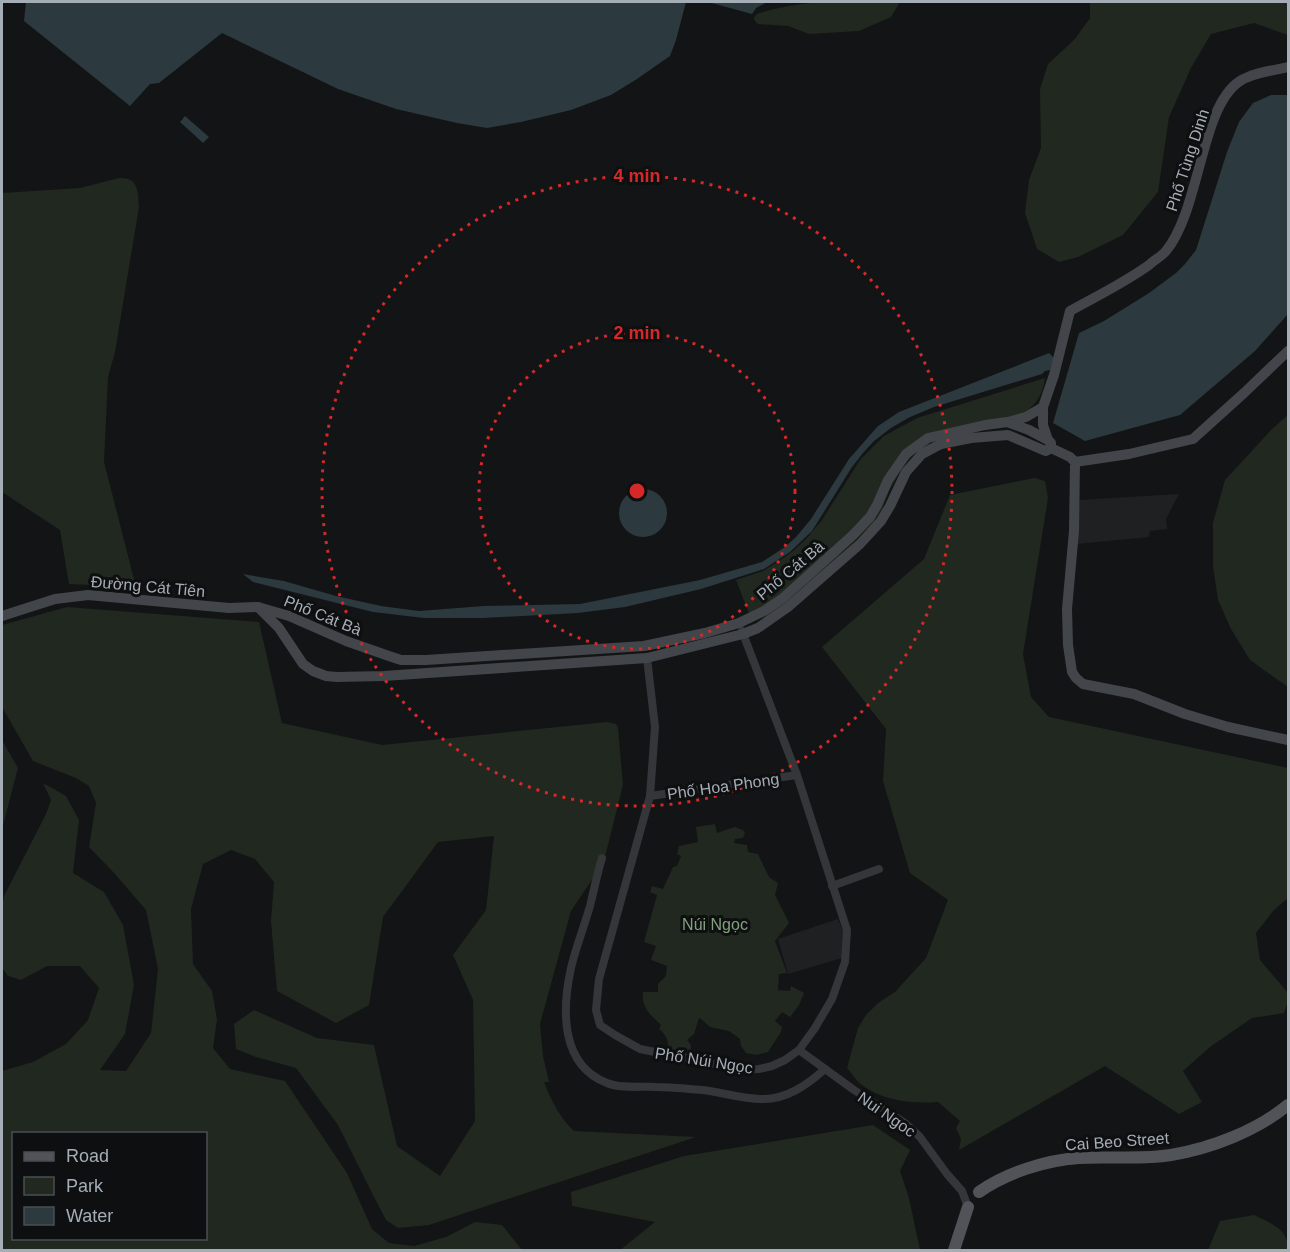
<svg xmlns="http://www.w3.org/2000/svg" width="1290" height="1252" viewBox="0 0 1290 1252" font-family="Helvetica,sans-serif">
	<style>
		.built { fill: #1f2022 }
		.green { fill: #202820; fill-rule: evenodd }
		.water { fill: #2c393e }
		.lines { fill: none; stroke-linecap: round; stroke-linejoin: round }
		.street { stroke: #34363a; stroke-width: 8 }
		.secondary { stroke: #42464a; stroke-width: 10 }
		.primary { stroke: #505459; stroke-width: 12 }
		.ring { fill: none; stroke: #d62828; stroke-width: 3; stroke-dasharray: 3 6 }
		.labels { text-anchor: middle; stroke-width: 6; stroke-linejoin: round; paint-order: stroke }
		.street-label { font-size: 16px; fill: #a5adb6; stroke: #0e0f10 }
		.park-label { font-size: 16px; fill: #80a17b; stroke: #0e0f10 }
		.centre { fill: #d62828; stroke: #0e0f10; stroke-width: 3 }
		.ring-label { font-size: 18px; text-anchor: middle; font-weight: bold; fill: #d62828; stroke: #0e0f10; stroke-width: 6; stroke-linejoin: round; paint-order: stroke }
	</style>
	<rect width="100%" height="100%" fill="#131415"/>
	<!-- built -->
	<g class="built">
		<path d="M 1179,494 L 1166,519 L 1167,529 L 1150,531 L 1149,537 L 1077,544 L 1078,500 Z"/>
		<path d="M 838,919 L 843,931 L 842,958 L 788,974 L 778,939 Z"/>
	</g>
	<!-- green -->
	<g class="green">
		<path d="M 812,2 L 900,2 L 891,17 L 859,31 L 809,34 L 788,26 L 758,24 L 755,21 L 754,17 L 757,14 C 774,8 793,5 811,3 Z"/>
		<path d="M 1090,2 L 1288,2 L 1288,35 L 1254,23 L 1211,34 L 1191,68 L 1169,117 L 1158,192 L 1123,235 L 1078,257 L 1059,262 L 1037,249 L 1025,213 L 1029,180 L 1041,148 L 1040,89 L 1048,64 L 1074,40 L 1090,18 Z"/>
		<path d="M 119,178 C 138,177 138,191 139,207 L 115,352 L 108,377 L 104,462 L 136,587 L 69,584 L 60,530 L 2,492 L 2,193 L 80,188 Z"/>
		<path d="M 1045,378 C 1043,394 1037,403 1025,413 L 918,439 L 912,456 L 902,468 L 889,491 L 882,509 L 874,522 L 816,578 L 752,621 L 736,580 L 763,571 L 779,561 L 793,551 L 805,540 L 822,520 L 860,460 L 884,436 L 917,418 Z"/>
		<path d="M 1288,415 L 1288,687 L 1250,660 L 1231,629 L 1218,600 L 1213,566 L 1213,523 L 1225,480 L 1272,429 Z"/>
		<path d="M 1034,478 L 1045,481 L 1048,498 L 1023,654 L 1031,697 L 1049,717 L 1288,768 L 1288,898 L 1274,910 L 1256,933 L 1260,960 L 1288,993 L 1288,1001 L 1284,1013 L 1252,1018 L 1210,1047 L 1183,1071 L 1202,1102 L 1179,1114 L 1105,1066 L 959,1150 L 961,1139 L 956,1128 L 960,1121 L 938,1102 C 910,1104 882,1101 859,1083 C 855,1079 851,1072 847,1068 L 858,1028 L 866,1015 L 878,1003 L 895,992 L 926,958 L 948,900 L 910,873 L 883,781 L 886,729 L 822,647 L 924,559 L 950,495 Z"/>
		<path d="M 67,607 L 259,622 L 282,723 L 382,745 L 607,722 L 616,724 L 618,728 L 623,785 L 606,853 L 599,869 L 571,911 L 540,1024 L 543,1056 L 549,1082 L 544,1082 C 551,1100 560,1118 574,1131 L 696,1137 L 429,1225 L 398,1228 L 386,1220 L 373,1195 L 338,1125 L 296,1068 L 256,1057 L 236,1049 L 234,1024 L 254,1010 L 317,1038 L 374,1045 L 397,1146 L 440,1176 L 475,1121 L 473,1000 L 453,955 L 486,910 L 494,836 L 438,842 L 383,917 L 369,1005 L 336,1023 L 277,991 L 271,921 L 274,882 L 255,859 L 231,850 L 203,864 L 191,909 L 193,964 L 212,991 L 217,1019 L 213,1048 L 230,1069 L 285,1081 L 347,1173 L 372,1229 L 389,1243 L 414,1246 L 446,1237 L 475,1222 L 502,1225 L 522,1250 L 2,1250 L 2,1071 L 33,1062 L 66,1044 L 88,1020 L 99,988 L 80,966 L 47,966 L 21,980 L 8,976 L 2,968 L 2,907 L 4,896 L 46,814 L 51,800 L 43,783 L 66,796 L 79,820 L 73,873 L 104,892 L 123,925 L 134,985 L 125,1034 L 100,1070 L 126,1071 L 151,1033 L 158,969 L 146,910 L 114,873 L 89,847 L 96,803 L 89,786 L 76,778 L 33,761 L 2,707 L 2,625 ZM 14,1134 L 206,1134 L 206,1238 L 14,1238 Z"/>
		<path d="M 2,740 L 18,768 L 2,829 Z"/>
		<path d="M 715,824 L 717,833 L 735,827 L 743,830 L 745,833 L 743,838 L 735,839 L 734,843 L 747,845 L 748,852 L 758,854 L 769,877 L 778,883 L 775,895 L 789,923 L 775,941 L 787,973 L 779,974 L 778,990 L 790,991 L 791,986 L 804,993 L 799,1005 L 790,1017 L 782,1012 L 775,1021 L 782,1027 L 781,1032 L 768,1052 L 756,1055 L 746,1053 L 741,1046 L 740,1039 L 729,1031 L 710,1027 L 701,1019 L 699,1018 L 694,1034 L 687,1040 L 691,1045 L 690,1055 L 684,1056 L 667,1052 C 669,1041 668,1037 659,1029 L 661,1025 C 651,1015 641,1008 643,992 L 658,992 L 658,984 L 666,976 L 667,966 L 651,960 L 656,946 L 644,942 L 657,895 L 650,892 L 652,886 L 663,889 L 673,867 L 677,866 L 681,856 L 677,854 L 679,846 L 698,842 L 696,827 Z"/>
		<path d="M 873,1125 L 910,1150 L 900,1171 L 909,1198 L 920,1250 L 620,1250 L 655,1222 L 572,1206 L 571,1192 L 684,1156 Z"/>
		<path d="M 1254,1215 C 1271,1223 1289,1229 1288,1250 L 1208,1250 L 1220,1221 Z"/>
	</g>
	<!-- water -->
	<g class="water">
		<path d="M 26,2 L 686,2 L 676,40 L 670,56 L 637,79 L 611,95 L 571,110 L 521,122 L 487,128 L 457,123 L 396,109 L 338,89 L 222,33 L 159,83 L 150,84 L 130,106 L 24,21 Z"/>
		<path d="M 708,2 L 767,2 L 756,8 L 752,14 Z"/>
		<path d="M 1271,95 L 1288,95 L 1288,314 L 1255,351 L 1180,415 L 1085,441 L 1053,423 L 1079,333 L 1104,321 L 1149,293 L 1176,273 L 1185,264 L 1196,250 L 1227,152 L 1239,122 L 1253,103 Z"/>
		<path d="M 185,116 L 209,137 L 203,143 L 180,122 Z"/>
		<path d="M 1049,353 L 1054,358 L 1050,370 L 1045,371 L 1042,374 L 934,407 L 910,417 L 891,428 L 874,441 L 863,453 L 852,467 L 812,531 L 790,552 L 764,569 L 701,589 L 625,607 L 578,613 L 483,618 L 424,618 L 373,612 L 253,582 L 243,574 L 284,581 L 336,596 L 381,606 L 419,611 L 484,606 L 580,604 L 700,580 L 762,562 L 785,547 L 796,537 L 811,519 L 849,459 L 878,426 L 899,412 Z"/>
		<circle cx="643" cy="513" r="24"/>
	</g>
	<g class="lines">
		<!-- street -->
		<g class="street">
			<path d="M 647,658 L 655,727 L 650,796 L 599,979 L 596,1010 L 600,1025 L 615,1035 L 640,1049 L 745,1070 L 759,1069 L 772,1066 L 785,1060 L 799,1050 L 815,1028 L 832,999 L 845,962 L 847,930 L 797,775 L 742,631"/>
			<path d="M 650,796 L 797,775"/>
			<path d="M 602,858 C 597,874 594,890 590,906 C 584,927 576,947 571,968 C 562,1009 560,1065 607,1083 C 621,1089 641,1086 656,1087 C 672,1087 687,1089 702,1090 C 722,1092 741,1099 761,1099 C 786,1100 807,1085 825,1069"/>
			<path d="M 832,886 L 879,869"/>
			<path d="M 799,1050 L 854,1090 L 905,1123 L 920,1137 L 947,1174 L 962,1191 L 968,1207"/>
		</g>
		<!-- secondary -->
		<g class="secondary">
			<path d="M 1008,422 L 1026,417 L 1043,407"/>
			<path d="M 1048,440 L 1043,425 L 1043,407 L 1054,375 L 1070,311 C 1097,296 1124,283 1149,265 C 1154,260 1162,256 1166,251 C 1201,208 1200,107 1240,81 C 1254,72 1273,71 1288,67"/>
			<path d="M 1075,462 L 1129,454 L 1193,439 L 1244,393 L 1288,351"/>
			<path d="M 258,607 L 279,628 L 303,664 L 313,671 L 326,676 L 337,677 L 384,676 L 647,658 L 743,634 L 758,628 L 788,607 L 860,544 L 881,521 L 890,506 L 906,472 L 922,454 L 933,448 L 941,444 L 971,438 L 1008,435 L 1043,450 L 1046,451 L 1051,448 L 1070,457 L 1075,462 L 1074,531 L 1067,609 L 1068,645 L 1072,672 L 1076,678 L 1083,684 L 1134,694 L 1185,714 L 1228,727 L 1288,740"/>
			<path d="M 2,616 L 55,599 L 88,595 L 229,608 L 258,607 L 289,616 L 346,641 L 386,655 L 401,660 L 426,660 L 644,646 L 705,633 L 739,623 L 764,611 L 782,599 L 853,535 L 870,517 L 877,505 L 888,480 L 906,454 L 928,438 L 985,425 L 1007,422 L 1029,430 L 1048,440 L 1051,443 L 1051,448"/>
		</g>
		<!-- primary -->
		<g class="primary">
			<path d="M 979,1192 C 1006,1173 1046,1160 1079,1158 C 1109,1156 1140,1160 1171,1155 C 1212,1148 1256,1131 1288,1105"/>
			<path d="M 954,1250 L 968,1207"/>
		</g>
	</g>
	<!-- distance rings -->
	<g class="ring">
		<circle cx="637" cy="491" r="158"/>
		<circle cx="637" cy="491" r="315"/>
	</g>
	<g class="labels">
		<!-- street labels -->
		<g class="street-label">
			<text transform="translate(1187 160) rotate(-72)" y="6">Phố Tùng Dinh</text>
			<text transform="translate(790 570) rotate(-40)" y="6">Phố Cát Bà</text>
			<text transform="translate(148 586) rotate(5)" y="6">Đường Cát Tiên</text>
			<text transform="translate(323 615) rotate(22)" y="6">Phố Cát Bà</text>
			<text transform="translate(723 786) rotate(-8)" y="6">Phố Hoa Phong</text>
			<text transform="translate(704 1060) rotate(9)" y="6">Phố Núi Ngọc</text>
			<text transform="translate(887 1114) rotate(35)" y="6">Nui Ngoc</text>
			<text transform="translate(1117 1141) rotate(-4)" y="6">Cai Beo Street</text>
		</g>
		<!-- park labels -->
		<g class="park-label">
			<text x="715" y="930">Núi Ngọc</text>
		</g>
	</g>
	<circle cx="637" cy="491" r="9" class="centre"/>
	<g class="ring-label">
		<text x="637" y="182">4 min</text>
		<text x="637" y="339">2 min</text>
	</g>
	<!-- border -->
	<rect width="1290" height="1252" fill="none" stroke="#a5adb6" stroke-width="6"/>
	<!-- legend -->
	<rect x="12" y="1132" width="195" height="108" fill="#0e0f10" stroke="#4a4e52" stroke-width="1.5"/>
	<rect x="24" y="1152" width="30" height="9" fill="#505459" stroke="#4a4e52" stroke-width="1.5"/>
	<text x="66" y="1162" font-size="18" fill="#a5adb6">Road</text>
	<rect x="24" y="1177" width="30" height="18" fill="#202820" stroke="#4a4e52" stroke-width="1.5"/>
	<text x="66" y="1192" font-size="18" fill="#a5adb6">Park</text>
	<rect x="24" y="1207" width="30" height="18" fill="#2c393e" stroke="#4a4e52" stroke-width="1.5"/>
	<text x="66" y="1222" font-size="18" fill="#a5adb6">Water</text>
</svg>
